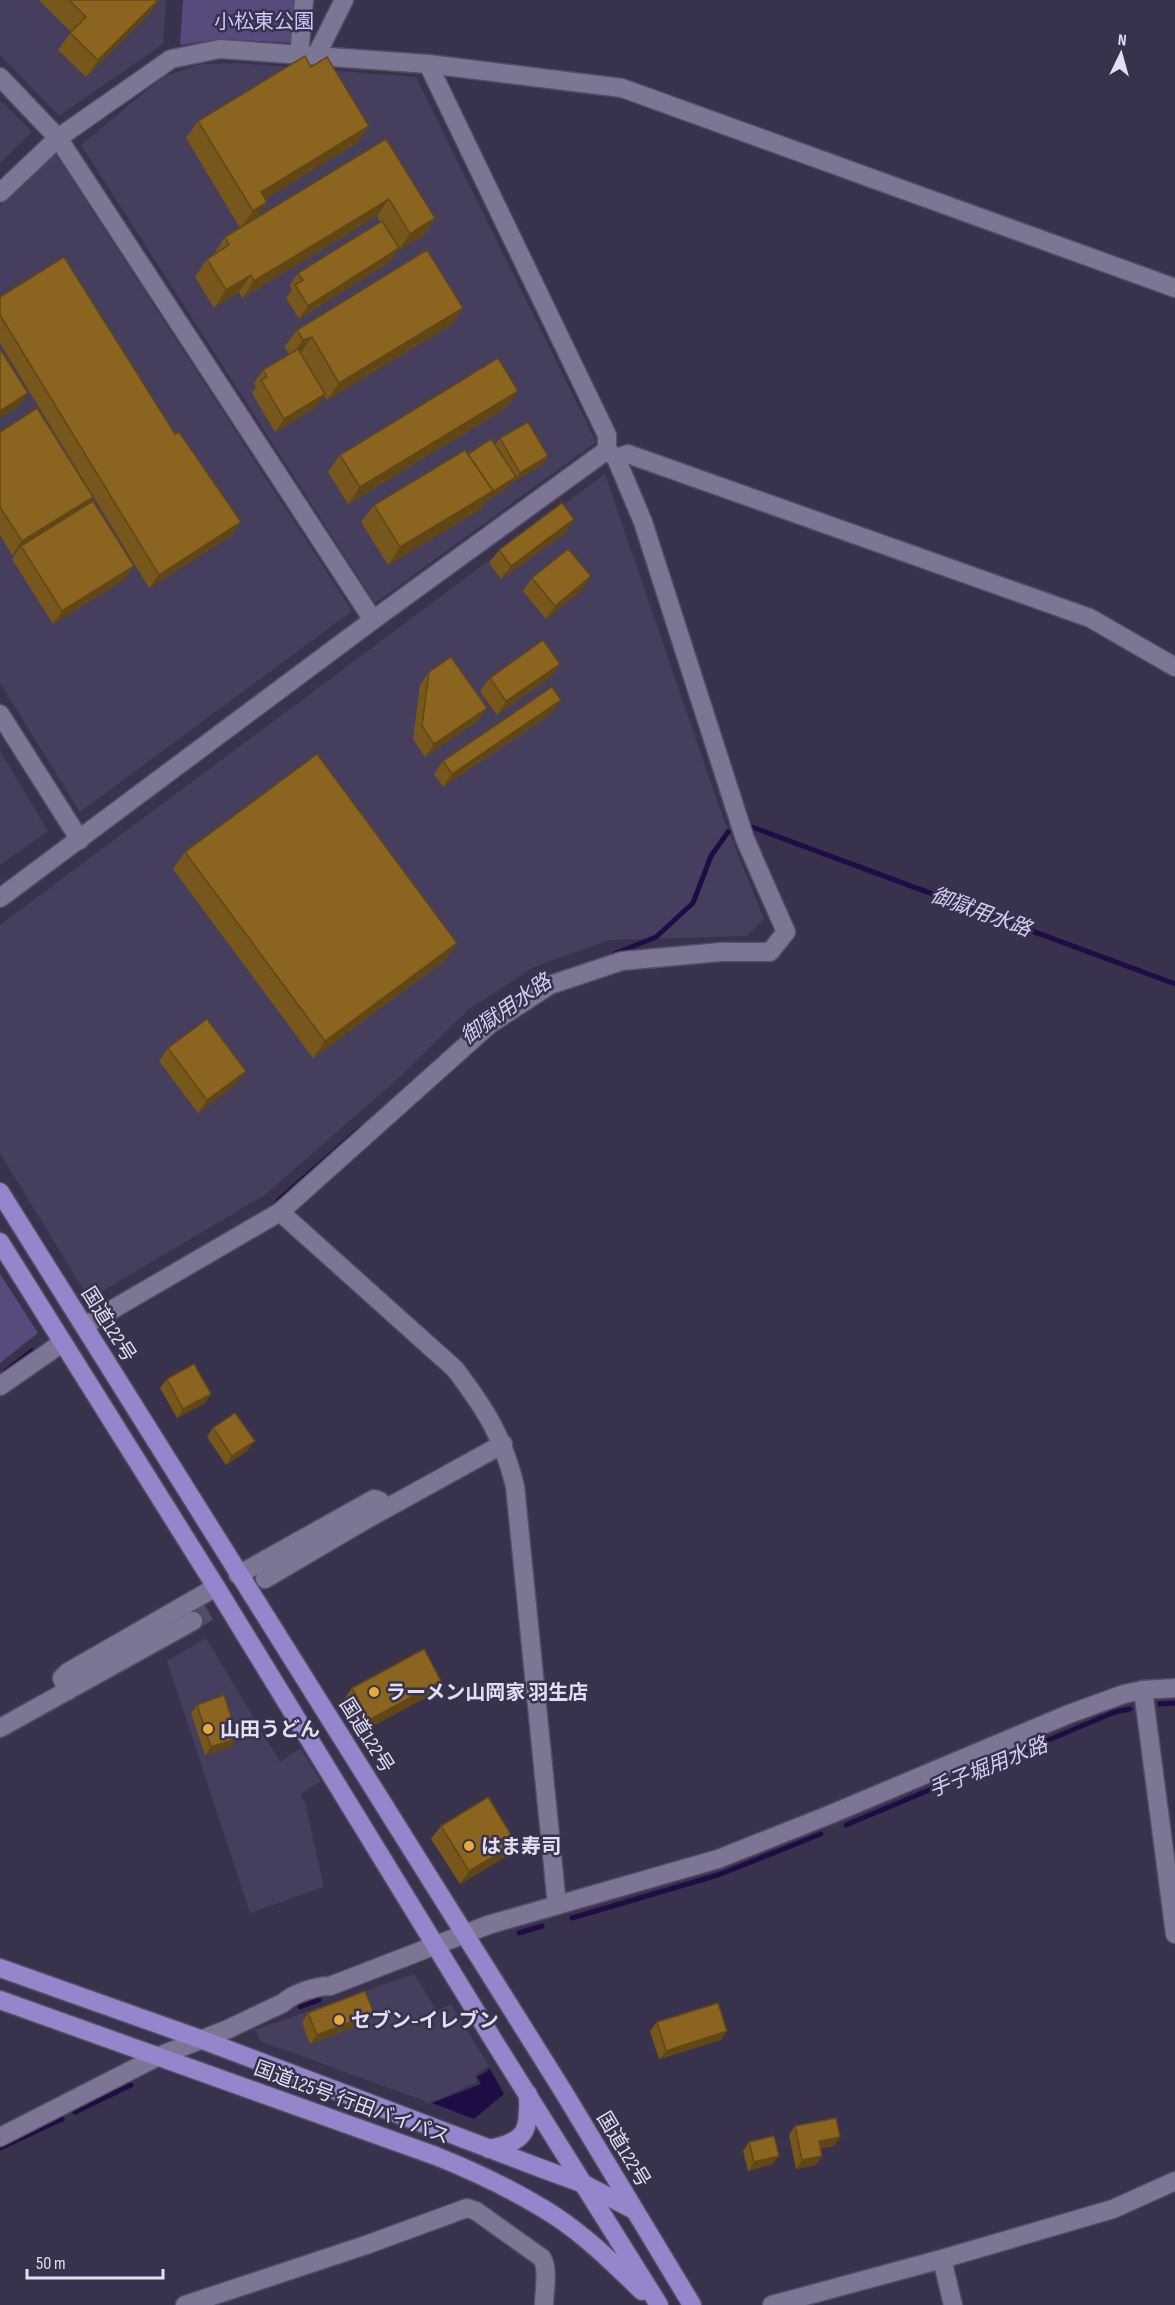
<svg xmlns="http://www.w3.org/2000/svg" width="1175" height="2305" viewBox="0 0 1175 2305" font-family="'Sofia Sans Condensed','Noto Sans JP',sans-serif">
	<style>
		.built { fill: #453e5d }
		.green { fill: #574b7e }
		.water { fill: #200c44 }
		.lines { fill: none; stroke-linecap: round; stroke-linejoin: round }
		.stream { stroke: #200c44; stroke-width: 5 }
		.street-tunnel { stroke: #524c65; stroke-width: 18; stroke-dasharray: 18 9; stroke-linecap: butt }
		.street-casing { stroke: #524d63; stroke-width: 21 }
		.secondary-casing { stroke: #524d63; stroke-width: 21 }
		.highway-casing { stroke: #524d63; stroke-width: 21 }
		.street { stroke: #7c7694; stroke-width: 18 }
		.secondary { stroke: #7c7694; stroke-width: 18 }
		.highway { stroke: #9585ca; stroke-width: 18 }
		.wall { fill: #78571c }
		.shaded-wall { fill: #614716 }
		.building { fill: #8b6520; stroke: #614716; stroke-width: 1.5 }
		.poi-dot { fill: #e9aa38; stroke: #38324d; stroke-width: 2 }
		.labels { text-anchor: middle; stroke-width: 5; stroke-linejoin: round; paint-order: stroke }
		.park-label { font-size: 20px; fill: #d0c5fc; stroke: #38324d }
		.street-label { font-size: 20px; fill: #e2dff0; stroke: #38324d }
		.poi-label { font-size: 20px; font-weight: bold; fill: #e2dff0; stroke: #38324d; text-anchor: start }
		.water-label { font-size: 21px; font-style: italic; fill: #d4cef2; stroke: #38324d }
	</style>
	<rect width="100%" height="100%" fill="#38324d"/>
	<!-- built -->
	<g class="built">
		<path d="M 0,0 L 166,0 L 163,44 L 59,116 L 0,55 Z"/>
		<path d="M 237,63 L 416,77 L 596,442 L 375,603 L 81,145 L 164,76 L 201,64 Z"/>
		<path d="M 0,100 L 32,132 L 0,163 Z"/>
		<path d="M 55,153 L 352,611 L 80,812 L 0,683 L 0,206 Z"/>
		<path d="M 605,474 L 722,815 L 764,919 L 747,936 L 609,940 L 534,967 L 468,1010 L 400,1077 L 265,1195 L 89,1299 L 0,1153 L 0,925 Z"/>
		<path d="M 0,751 L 48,831 L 0,865 Z"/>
		<path d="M 206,1638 L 280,1762 L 300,1748 L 321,1781 L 301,1794 L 305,1803 L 324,1887 L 250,1913 L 167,1661 Z"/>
		<path d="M 414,1974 L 437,2011 L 451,2004 L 489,2066 L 474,2076 L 478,2082 L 430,2103 L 260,2041 L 255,2030 Z"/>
	</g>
	<!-- green -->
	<g class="green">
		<path d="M 183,0 L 299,0 L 296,43 L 221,39 L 180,45 Z"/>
		<path d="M 0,1274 L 38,1333 L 0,1363 Z"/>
	</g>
	<!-- water -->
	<path class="water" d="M 490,2069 L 504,2094 L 474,2119 L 432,2103 L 481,2084 L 477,2077 Z"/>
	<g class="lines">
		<!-- stream -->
		<g class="stream">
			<path d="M 752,827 L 1175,984"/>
			<path d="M 614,954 L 656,937 L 693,903 L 711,856 L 728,832"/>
			<path d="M 278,1201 L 360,1129"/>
			<path d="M 6,1371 L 32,1351"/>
			<path d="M 1160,1704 L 1175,1703"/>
			<path d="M 846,1825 L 1115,1712 L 1130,1709"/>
			<path d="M 572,1918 L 718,1875 L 821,1834"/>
			<path d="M 519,1933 L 542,1926"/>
			<path d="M 300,2007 L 319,2000"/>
			<path d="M 75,2112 L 131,2085"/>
			<path d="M 0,2148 L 62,2119"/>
		</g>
		<!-- street-tunnel -->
		<path class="street-tunnel" d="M 193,1621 L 261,1581"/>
		<!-- street casing -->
		<g class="street-casing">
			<g id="street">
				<path d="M 299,55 L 304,0"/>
				<path d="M 316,56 L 344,0"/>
				<path d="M 428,64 L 622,88 L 1175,288"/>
				<path d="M 0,193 L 58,138 L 171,59 L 220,49 L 428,64 L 607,435 L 607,450 L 373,620"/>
				<path d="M 616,458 L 628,454 L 1090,618 L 1175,667"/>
				<path d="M 0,714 L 80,840"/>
				<path d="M 280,1212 L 490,1024 L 550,985 L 622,961 L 721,952 L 770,952 L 786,932 L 745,839 L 643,522 L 616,458 L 607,450"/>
				<path d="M 84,1326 L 280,1212 L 455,1369 C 486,1410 502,1435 515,1486 L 557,1905"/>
				<path d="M 0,1386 L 62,1343"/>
				<path d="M 238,1575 L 374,1499 L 380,1501 L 385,1509"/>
				<path d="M 265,1579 L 367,1519 L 503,1444"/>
				<path d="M 1143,1690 L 1175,1934"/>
				<path d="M 67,1691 L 62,1678 L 68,1672 L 216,1587"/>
				<path d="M 0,1728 L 193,1621"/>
				<path d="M 0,2137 L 159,2056 L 226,2030 L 283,2003 C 294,1993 316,1986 330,1986 L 488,1925 L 718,1859 L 829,1815 L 1069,1714 L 1124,1694 L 1143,1690 L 1175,1688"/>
				<path d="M 185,2305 L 366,2245 L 467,2208 L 476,2211 L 542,2258 C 549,2270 544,2291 544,2305"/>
				<path d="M 772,2305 L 942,2259 L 1113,2209 L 1175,2181"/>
			</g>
		</g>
		<!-- secondary casing -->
		<g class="secondary-casing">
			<g id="secondary">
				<path d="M 0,77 L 58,138 L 373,620 L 0,898"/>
				<path d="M 942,2259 L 953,2305"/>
			</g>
		</g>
		<!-- highway casing -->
		<g class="highway-casing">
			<g id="highway">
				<path d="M 0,1192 L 563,2091 L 692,2305"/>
				<path d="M 0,1242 L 216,1587 L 497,2046 L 659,2305"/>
				<path d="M 0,1968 L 200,2039 L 543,2169 L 584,2184 L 634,2210"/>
				<path d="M 0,2000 L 436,2156 C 478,2173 518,2192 555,2216 C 587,2237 615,2265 642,2291"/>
				<path d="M 489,2149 C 527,2141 529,2132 528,2094"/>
			</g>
		</g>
		<!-- street -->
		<use href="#street" class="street"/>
		<!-- secondary -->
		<use href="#secondary" class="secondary"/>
		<!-- highway -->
		<use href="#highway" class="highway"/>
	</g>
	<!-- wall -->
	<g class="wall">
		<path d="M 39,0 L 159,0 L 149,14 L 86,77 L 58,50 L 71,32 Z"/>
		<path d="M 311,67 L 369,126 L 357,143 L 265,199 L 267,202 L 255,219 L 386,139 L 435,218 L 423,236 L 398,250 L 390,262 L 299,319 L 286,298 L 292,290 L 289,286 L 298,273 L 380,222 L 377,216 L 242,298 L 239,292 L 214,308 L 195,277 L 207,259 L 213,255 L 225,237 L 240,228 L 186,138 L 198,121 Z"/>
		<path d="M 0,297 L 175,434 L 232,535 L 149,588 L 0,343 Z"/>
		<path d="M 463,308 L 451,325 L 327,400 L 324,396 L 316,407 L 275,432 L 252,393 L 256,387 L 254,383 L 263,370 L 289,354 L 284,347 L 297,330 Z"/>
		<path d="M 506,408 L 348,504 L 328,472 L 340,455 Z"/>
		<path d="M 0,432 L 93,497 L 88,504 L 125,579 L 53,624 L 12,559 L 17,552 L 12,555 L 0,535 Z"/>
		<path d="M 500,438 L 548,456 L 542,465 L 514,481 L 513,480 L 509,486 L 486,501 L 481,509 L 388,565 L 361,522 L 374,505 L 468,454 L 495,445 Z"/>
		<path d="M 565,533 L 501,579 L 489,563 L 499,550 Z"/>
		<path d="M 532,578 L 582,590 L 546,619 L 523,591 Z"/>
		<path d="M 560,664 L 551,677 L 497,715 L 480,691 L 490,678 Z"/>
		<path d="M 429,672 L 478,721 L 425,757 L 413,739 L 420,685 Z"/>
		<path d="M 552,713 L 443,787 L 434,774 L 443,761 Z"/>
		<path d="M 185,852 L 457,943 L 445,960 L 313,1058 L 173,869 Z"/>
		<path d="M 168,1048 L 236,1084 L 198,1113 L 159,1061 Z"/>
		<path d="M 167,1379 L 211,1394 L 205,1403 L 177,1418 L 160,1388 Z"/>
		<path d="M 213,1428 L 248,1450 L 226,1465 L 207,1437 Z"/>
		<path d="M 352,1688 L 432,1694 L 360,1733 L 343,1701 Z"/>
		<path d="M 197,1705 L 232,1746 L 205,1755 L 191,1713 Z"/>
		<path d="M 441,1826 L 507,1856 L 460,1884 L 431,1839 Z"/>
		<path d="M 308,2013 L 367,2022 L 310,2044 L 302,2022 Z"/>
		<path d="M 657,2022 L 721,2040 L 659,2059 L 650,2031 Z"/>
		<path d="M 795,2126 L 840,2137 L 834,2146 L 820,2148 L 822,2156 L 815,2165 L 796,2169 L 789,2135 Z"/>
		<path d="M 749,2142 L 779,2156 L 772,2164 L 748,2171 L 743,2151 Z"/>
	</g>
	<!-- shaded-wall -->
	<g class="shaded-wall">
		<path d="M 158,0 L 159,0 L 149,14 L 86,77 L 98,60 Z"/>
		<path d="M 369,126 L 357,143 L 251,208 L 261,192 Z"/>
		<path d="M 389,199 L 377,216 L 242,298 L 254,281 Z"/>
		<path d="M 267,202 L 255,219 L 241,228 L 253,211 Z"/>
		<path d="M 435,218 L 423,236 L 398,251 L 410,234 Z"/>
		<path d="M 399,248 L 390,262 L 299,319 L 308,306 Z"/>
		<path d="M 251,275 L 239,292 L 214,308 L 226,290 Z"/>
		<path d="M 463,308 L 451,325 L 327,400 L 339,383 Z"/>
		<path d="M 312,337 L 299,355 L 291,357 L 303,340 Z"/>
		<path d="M 518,391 L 506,408 L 348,504 L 360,487 Z"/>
		<path d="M 28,393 L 19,406 L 0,418 L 0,411 Z"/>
		<path d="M 325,394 L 316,407 L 275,432 L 284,419 Z"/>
		<path d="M 548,456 L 542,465 L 514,481 L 520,473 Z"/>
		<path d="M 516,477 L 509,486 L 486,501 L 492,492 Z"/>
		<path d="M 493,491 L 481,509 L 388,565 L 400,547 Z"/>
		<path d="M 93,497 L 84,510 L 21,546 L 17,552 L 12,555 L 22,541 Z"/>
		<path d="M 574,519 L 565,533 L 501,579 L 511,566 Z"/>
		<path d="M 241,522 L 232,535 L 149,588 L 159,575 Z"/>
		<path d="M 134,566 L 125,579 L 53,624 L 62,611 Z"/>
		<path d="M 591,576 L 582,590 L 546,619 L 555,606 Z"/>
		<path d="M 560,664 L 551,677 L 497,715 L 506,701 Z"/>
		<path d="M 561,700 L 552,713 L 443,787 L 452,774 Z"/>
		<path d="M 487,708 L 478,721 L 425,757 L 434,744 Z"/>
		<path d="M 457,943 L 445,960 L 313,1058 L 325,1041 Z"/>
		<path d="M 246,1071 L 236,1084 L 198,1113 L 207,1100 Z"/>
		<path d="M 211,1394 L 205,1403 L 177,1418 L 183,1409 Z"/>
		<path d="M 255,1441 L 248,1450 L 226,1465 L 232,1456 Z"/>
		<path d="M 441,1681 L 432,1694 L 360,1733 L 369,1720 Z"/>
		<path d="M 238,1738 L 232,1746 L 205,1755 L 211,1747 Z"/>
		<path d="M 516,1843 L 507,1856 L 460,1884 L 469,1871 Z"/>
		<path d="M 374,2013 L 367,2022 L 310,2044 L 317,2035 Z"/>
		<path d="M 727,2031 L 721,2040 L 659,2059 L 666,2051 Z"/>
		<path d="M 840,2137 L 834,2146 L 813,2150 L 819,2141 Z"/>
		<path d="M 779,2156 L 772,2164 L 748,2171 L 754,2162 Z"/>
		<path d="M 822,2156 L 815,2165 L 796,2169 L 802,2160 Z"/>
	</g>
	<!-- building -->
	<g class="building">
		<path d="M 69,0 L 158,0 L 98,60 L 70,33 L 86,17 Z"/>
		<path d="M 305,56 L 311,67 L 327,57 L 369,126 L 261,192 L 267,202 L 253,211 L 198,121 Z"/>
		<path d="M 386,139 L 435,218 L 410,234 L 389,199 L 254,281 L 251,275 L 226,290 L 207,259 L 229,245 L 225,237 Z"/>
		<path d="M 382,221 L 399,248 L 308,306 L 295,285 L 303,280 L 298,273 Z"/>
		<path d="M 427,250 L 463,308 L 339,383 L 312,337 L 303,340 L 297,330 Z"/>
		<path d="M 64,257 L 175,434 L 179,432 L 241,522 L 159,575 L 0,315 L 0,297 Z"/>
		<path d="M 0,349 L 28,393 L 0,411 Z"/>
		<path d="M 298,349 L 325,394 L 284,419 L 261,380 L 267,377 L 263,370 Z"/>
		<path d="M 498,358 L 518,391 L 360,487 L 340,455 Z"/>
		<path d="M 37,408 L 93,497 L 22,541 L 0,507 L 0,432 Z"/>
		<path d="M 528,422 L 548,456 L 520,473 L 500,438 Z"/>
		<path d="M 491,439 L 516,477 L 492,492 L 493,491 L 468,454 Z"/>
		<path d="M 465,450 L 493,491 L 400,547 L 374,505 Z"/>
		<path d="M 93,501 L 134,566 L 62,611 L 21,546 Z"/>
		<path d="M 562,503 L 574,519 L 511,566 L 499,550 Z"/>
		<path d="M 568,549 L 591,576 L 555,606 L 532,578 Z"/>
		<path d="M 543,640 L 560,664 L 506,701 L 490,678 Z"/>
		<path d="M 451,657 L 487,708 L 434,744 L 422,726 L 429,672 Z"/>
		<path d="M 552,687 L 561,700 L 452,774 L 443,761 Z"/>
		<path d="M 317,754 L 457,943 L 325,1041 L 185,852 Z"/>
		<path d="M 207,1019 L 246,1071 L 207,1100 L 168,1048 Z"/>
		<path d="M 194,1364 L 211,1394 L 183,1409 L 167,1379 Z"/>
		<path d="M 235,1413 L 255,1441 L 232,1456 L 213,1428 Z"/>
		<path d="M 424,1649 L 441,1681 L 369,1720 L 352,1688 Z"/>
		<path d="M 224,1695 L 238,1738 L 211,1747 L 197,1705 Z"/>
		<path d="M 488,1797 L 516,1843 L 469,1871 L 441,1826 Z"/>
		<path d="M 365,1991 L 374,2013 L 317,2035 L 308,2013 Z"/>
		<path d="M 718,2003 L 727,2031 L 666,2051 L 657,2022 Z"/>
		<path d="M 836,2118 L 840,2137 L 819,2141 L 822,2156 L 802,2160 L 795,2126 Z"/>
		<path d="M 774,2136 L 779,2156 L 754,2162 L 749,2142 Z"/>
	</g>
	<!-- markers -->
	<g class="poi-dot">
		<circle cx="374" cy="1692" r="6"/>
		<circle cx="208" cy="1729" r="6"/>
		<circle cx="469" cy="1846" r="6"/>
		<circle cx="339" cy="2020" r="6"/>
	</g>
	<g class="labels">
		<!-- park labels -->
		<g class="park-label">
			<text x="264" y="28">小松東公園</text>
		</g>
		<!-- street labels -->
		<g class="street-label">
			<text transform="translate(109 1324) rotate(58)" y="7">国道122号</text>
			<text transform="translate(367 1735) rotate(58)" y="7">国道122号</text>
			<text transform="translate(352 2102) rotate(20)" y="7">国道125号 行田バイパス</text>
			<text transform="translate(624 2149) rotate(59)" y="7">国道122号</text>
		</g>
		<!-- poi labels -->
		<g class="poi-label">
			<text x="386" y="1699">ラーメン山岡家 羽生店</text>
			<text x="220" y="1736">山田うどん</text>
			<text x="481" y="1853">はま寿司</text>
			<text x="351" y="2027">セブン-イレブン</text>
		</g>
		<!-- water labels -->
		<g class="water-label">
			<text transform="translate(981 912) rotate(20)" y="7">御獄用水路</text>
			<text transform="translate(506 1009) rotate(-35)" y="7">御獄用水路</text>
			<text transform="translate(988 1767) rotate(-22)" y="7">手子堀用水路</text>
		</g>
	</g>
	<!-- north arrow -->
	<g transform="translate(1121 54) rotate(5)" stroke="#38324d" stroke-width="4.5" paint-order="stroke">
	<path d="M0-4.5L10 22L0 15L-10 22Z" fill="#e2dff0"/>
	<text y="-9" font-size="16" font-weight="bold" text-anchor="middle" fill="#e2dff0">N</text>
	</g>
	<!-- scale -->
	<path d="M27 2269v9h136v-9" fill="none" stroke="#e2dff0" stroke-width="3"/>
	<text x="36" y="2269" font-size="18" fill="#e2dff0" stroke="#38324d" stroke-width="4.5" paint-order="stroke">50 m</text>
</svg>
